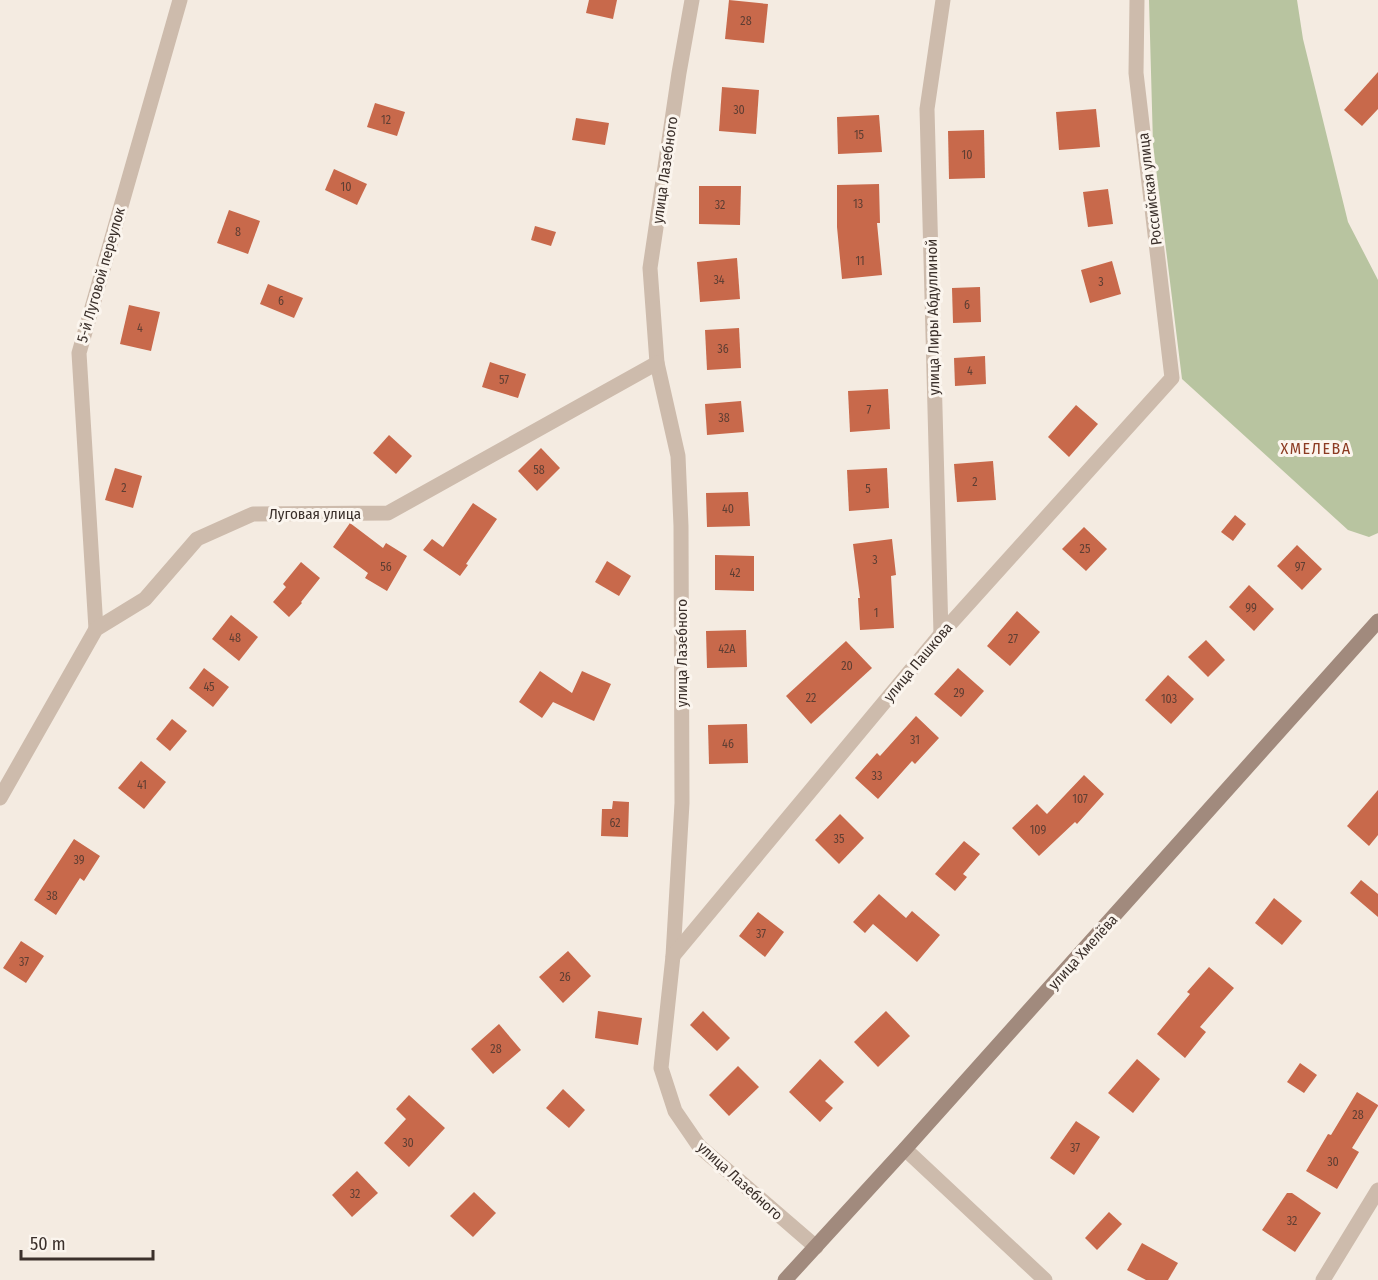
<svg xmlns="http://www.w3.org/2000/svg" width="1378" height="1280" viewBox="0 0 1378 1280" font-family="'Fira Sans Condensed',sans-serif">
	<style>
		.green { fill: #b8c4a0 }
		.building { fill: #c8694b }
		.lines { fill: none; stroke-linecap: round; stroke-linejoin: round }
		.street { stroke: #cdbbac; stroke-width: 15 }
		.secondary { stroke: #a18a7d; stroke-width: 15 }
		.labels { text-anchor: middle; stroke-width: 6; stroke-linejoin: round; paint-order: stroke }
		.number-label { font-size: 12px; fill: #5e3e33 }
		.street-label { font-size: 15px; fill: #3b302b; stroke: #fbf5ee }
		.neighbourhood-label { font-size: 16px; letter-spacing: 1.5px; fill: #8c3b22; stroke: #fbf5ee }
	</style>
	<rect width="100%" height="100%" fill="#f4ebe1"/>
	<!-- green -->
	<path class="green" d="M 1149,0 L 1297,0 L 1303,39 L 1348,222 L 1378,280 L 1378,533 L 1369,537 L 1348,530 L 1182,379 L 1153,144 Z"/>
	<!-- building -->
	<g class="building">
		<path d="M 589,0 L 617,0 L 613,19 L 586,13 Z"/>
		<path d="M 729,0 L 768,4 L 764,43 L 725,39 Z"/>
		<path d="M 1378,72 L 1378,109 L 1362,126 L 1344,110 Z"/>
		<path d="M 722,87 L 759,90 L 756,134 L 719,131 Z"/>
		<path d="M 375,103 L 405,112 L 397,136 L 367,127 Z"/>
		<path d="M 1096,109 L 1100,147 L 1059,150 L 1056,112 Z"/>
		<path d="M 879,115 L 882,152 L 838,154 L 837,117 Z"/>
		<path d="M 576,118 L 609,123 L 605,145 L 572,140 Z"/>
		<path d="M 984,130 L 985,178 L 949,179 L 948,131 Z"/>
		<path d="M 334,169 L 367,184 L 357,205 L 325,190 Z"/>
		<path d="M 879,184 L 880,223 L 877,223 L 882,275 L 842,279 L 837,227 L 837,185 Z"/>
		<path d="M 699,186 L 741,186 L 740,225 L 699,224 Z"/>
		<path d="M 1108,189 L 1113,224 L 1088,227 L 1083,192 Z"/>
		<path d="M 229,210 L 260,221 L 248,254 L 217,243 Z"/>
		<path d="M 535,226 L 556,232 L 551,246 L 531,240 Z"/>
		<path d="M 737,258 L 740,299 L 700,302 L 697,262 Z"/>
		<path d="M 1112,261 L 1121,294 L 1090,303 L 1081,270 Z"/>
		<path d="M 268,284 L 303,298 L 294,318 L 260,304 Z"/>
		<path d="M 980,287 L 981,322 L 953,323 L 952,288 Z"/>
		<path d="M 129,305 L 160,312 L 151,351 L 120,344 Z"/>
		<path d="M 739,328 L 741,368 L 707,370 L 705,330 Z"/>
		<path d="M 985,356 L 986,384 L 955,386 L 954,358 Z"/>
		<path d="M 490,362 L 526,374 L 518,398 L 482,387 Z"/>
		<path d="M 888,389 L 890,429 L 850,432 L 848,391 Z"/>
		<path d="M 741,401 L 744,432 L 707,435 L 705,404 Z"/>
		<path d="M 1076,405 L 1098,424 L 1069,457 L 1048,437 Z"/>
		<path d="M 389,435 L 412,456 L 396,474 L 373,453 Z"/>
		<path d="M 541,448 L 560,468 L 537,491 L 518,471 Z"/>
		<path d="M 993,461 L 996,500 L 957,502 L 954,464 Z"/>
		<path d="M 115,468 L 142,476 L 133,508 L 105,500 Z"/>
		<path d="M 887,468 L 889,508 L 849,511 L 847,470 Z"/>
		<path d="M 748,492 L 750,526 L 707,527 L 706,493 Z"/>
		<path d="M 473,503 L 497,519 L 466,564 L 468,565 L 460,576 L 423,550 L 432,539 L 443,547 Z"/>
		<path d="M 1235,515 L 1246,524 L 1233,541 L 1221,532 Z"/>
		<path d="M 350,523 L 383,548 L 386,543 L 407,556 L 387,591 L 365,578 L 368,573 L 333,547 Z"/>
		<path d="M 1084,527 L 1107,549 L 1086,571 L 1062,549 Z"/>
		<path d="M 892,539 L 896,575 L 891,576 L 894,628 L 860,630 L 858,598 L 860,598 L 853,544 Z"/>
		<path d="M 1297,545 L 1322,569 L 1302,590 L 1277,566 Z"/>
		<path d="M 715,555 L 754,556 L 754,591 L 715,590 Z"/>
		<path d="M 607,561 L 631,576 L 619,596 L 595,582 Z"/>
		<path d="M 301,562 L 320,578 L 301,602 L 302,603 L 289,617 L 273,602 L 286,587 L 283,584 Z"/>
		<path d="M 1249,585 L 1274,609 L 1254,631 L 1229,607 Z"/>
		<path d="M 1017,611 L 1040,632 L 1010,666 L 987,646 Z"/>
		<path d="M 231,615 L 258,637 L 239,661 L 212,639 Z"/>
		<path d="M 746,630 L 747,667 L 707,668 L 706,631 Z"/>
		<path d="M 1206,640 L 1225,660 L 1208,677 L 1188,657 Z"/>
		<path d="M 846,641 L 872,668 L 811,724 L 786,696 Z"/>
		<path d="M 204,668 L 229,687 L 213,707 L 189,688 Z"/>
		<path d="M 958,668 L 984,691 L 961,717 L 934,694 Z"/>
		<path d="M 540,671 L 572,693 L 582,671 L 611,684 L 594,721 L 553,702 L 542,718 L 519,702 Z"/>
		<path d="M 1168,675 L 1194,699 L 1171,724 L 1145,700 Z"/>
		<path d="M 916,716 L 939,738 L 915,764 L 912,761 L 878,799 L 855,778 L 877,753 L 880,756 Z"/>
		<path d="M 172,719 L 187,731 L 170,751 L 156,739 Z"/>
		<path d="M 747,724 L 748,763 L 709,764 L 708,725 Z"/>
		<path d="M 141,761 L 166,782 L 144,809 L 118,788 Z"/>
		<path d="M 1084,775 L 1104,794 L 1077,824 L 1075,822 L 1039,856 L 1012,828 L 1037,804 L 1047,814 Z"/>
		<path d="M 1378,790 L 1378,835 L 1369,846 L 1347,826 Z"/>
		<path d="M 613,801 L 629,802 L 628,837 L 601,836 L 602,809 L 612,809 Z"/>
		<path d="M 840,814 L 864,838 L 839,864 L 815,840 Z"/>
		<path d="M 74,839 L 100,856 L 84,881 L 80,878 L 56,915 L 34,900 Z"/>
		<path d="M 964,841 L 980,854 L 963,874 L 967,877 L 955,891 L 935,874 Z"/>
		<path d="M 1361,880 L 1378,894 L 1378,917 L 1350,893 Z"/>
		<path d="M 879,894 L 906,918 L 912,911 L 940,935 L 917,962 L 873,924 L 865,933 L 853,922 Z"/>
		<path d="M 1274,898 L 1302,921 L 1282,945 L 1255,923 Z"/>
		<path d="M 758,912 L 784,932 L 765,957 L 739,936 Z"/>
		<path d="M 21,941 L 44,956 L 26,983 L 3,968 Z"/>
		<path d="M 568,951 L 591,976 L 563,1003 L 539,977 Z"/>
		<path d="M 1209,967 L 1234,988 L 1200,1027 L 1206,1032 L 1185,1058 L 1157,1034 L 1190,994 L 1187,992 Z"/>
		<path d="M 598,1011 L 642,1018 L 638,1045 L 595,1038 Z"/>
		<path d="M 703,1011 L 730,1038 L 717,1051 L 690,1025 Z"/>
		<path d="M 886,1011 L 910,1036 L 878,1067 L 854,1042 Z"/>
		<path d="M 499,1024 L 521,1050 L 493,1074 L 471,1049 Z"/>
		<path d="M 820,1059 L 844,1082 L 825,1101 L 833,1108 L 820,1122 L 789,1092 Z"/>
		<path d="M 1137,1059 L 1160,1079 L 1133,1113 L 1108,1093 Z"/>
		<path d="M 1300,1063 L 1317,1075 L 1304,1093 L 1287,1082 Z"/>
		<path d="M 738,1066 L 759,1087 L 729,1116 L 709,1095 Z"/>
		<path d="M 563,1089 L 585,1110 L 569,1128 L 546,1108 Z"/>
		<path d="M 1357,1092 L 1378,1105 L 1378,1106 L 1352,1148 L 1359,1152 L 1337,1189 L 1306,1171 L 1328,1134 L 1331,1135 Z"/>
		<path d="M 409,1095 L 445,1128 L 409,1167 L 384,1143 L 406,1119 L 396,1109 Z"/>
		<path d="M 1076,1121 L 1100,1137 L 1074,1175 L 1050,1158 Z"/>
		<path d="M 357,1171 L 378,1193 L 352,1217 L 332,1195 Z"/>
		<path d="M 474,1192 L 496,1213 L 473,1237 L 450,1216 Z"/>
		<path d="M 1287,1193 L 1292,1193 L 1321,1213 L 1295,1252 L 1262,1230 Z"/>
		<path d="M 1109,1212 L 1122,1224 L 1097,1250 L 1085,1238 Z"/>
		<path d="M 1142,1243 L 1178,1263 L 1168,1280 L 1146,1280 L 1127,1270 Z"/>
	</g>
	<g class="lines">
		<!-- street -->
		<g class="street">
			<path d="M 692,0 L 679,73 L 650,268 L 657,363 L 678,456 L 681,526 L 682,803 L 673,956 L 661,1068 L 675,1111 L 699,1146 L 816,1247"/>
			<path d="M 96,629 L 79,353 L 180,0"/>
			<path d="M 941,634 L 927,109 L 943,0"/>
			<path d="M 0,798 L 96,629 L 145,599 L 197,539 L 253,514 L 388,513 L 657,363"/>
			<path d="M 673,956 L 941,634 L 1172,378 L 1136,73 L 1137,0"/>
			<path d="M 905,1149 L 1045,1280"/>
			<path d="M 1323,1280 L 1378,1190"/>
		</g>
		<!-- secondary -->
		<path class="secondary" d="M 785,1280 L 905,1149 L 1378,621"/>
	</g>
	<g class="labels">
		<!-- number labels -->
		<g class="number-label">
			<text x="746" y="25">28</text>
			<text x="739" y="114">30</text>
			<text x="386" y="124">12</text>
			<text x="859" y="139">15</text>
			<text x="967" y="159">10</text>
			<text x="346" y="191">10</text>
			<text x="858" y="208">13</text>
			<text x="720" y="209">32</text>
			<text x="238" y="236">8</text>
			<text x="860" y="265">11</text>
			<text x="719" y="284">34</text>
			<text x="1101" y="286">3</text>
			<text x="281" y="305">6</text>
			<text x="967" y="309">6</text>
			<text x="140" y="332">4</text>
			<text x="723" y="353">36</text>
			<text x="970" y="375">4</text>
			<text x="504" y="384">57</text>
			<text x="869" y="414">7</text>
			<text x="724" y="422">38</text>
			<text x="539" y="474">58</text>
			<text x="975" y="486">2</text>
			<text x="124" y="492">2</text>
			<text x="868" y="493">5</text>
			<text x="728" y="513">40</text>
			<text x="1085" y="553">25</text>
			<text x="875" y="564">3</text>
			<text x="386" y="571">56</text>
			<text x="1300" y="571">97</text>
			<text x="735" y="577">42</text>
			<text x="1251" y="612">99</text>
			<text x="876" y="617">1</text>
			<text x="235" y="642">48</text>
			<text x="1013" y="643">27</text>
			<text x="727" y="653">42А</text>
			<text x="847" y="670">20</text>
			<text x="209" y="691">45</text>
			<text x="959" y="697">29</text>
			<text x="811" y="702">22</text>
			<text x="1169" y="703">103</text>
			<text x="915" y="744">31</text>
			<text x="728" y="748">46</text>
			<text x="877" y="780">33</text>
			<text x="142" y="789">41</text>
			<text x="1080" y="803">107</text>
			<text x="615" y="827">62</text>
			<text x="1038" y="834">109</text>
			<text x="839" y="843">35</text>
			<text x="79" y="864">39</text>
			<text x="52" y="900">38</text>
			<text x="761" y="938">37</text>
			<text x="24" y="966">37</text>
			<text x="565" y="981">26</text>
			<text x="496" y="1053">28</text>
			<text x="1358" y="1119">28</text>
			<text x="408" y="1147">30</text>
			<text x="1075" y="1152">37</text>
			<text x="1333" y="1166">30</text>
			<text x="355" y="1198">32</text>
			<text x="1292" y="1225">32</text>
		</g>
		<!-- street labels -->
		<g class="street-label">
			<text transform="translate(665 170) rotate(-82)" y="5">улица Лазебного</text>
			<text transform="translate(1150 189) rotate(-97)" y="5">Российская улица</text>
			<text transform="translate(101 275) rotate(-74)" y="5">5-й Луговой переулок</text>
			<text transform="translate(933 317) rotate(-91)" y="5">улица Лиры Абдуллиной</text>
			<text x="315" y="519">Луговая улица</text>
			<text transform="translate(682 653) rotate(-90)" y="5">улица Лазебного</text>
			<text transform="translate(918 662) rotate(-50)" y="5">улица Пашкова</text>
			<text transform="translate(1083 952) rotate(-48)" y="5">улица Хмелёва</text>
			<text transform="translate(740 1181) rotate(42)" y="5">улица Лазебного</text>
		</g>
		<!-- neighbourhood labels -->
		<g class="neighbourhood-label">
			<text x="1316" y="454">ХМЕЛЕВА</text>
		</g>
	</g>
	<!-- scale -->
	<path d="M21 1250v9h132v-9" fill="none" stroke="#3b302b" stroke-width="3"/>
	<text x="30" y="1250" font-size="18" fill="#3b302b" stroke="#fbf5ee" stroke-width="4.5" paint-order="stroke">50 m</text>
</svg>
